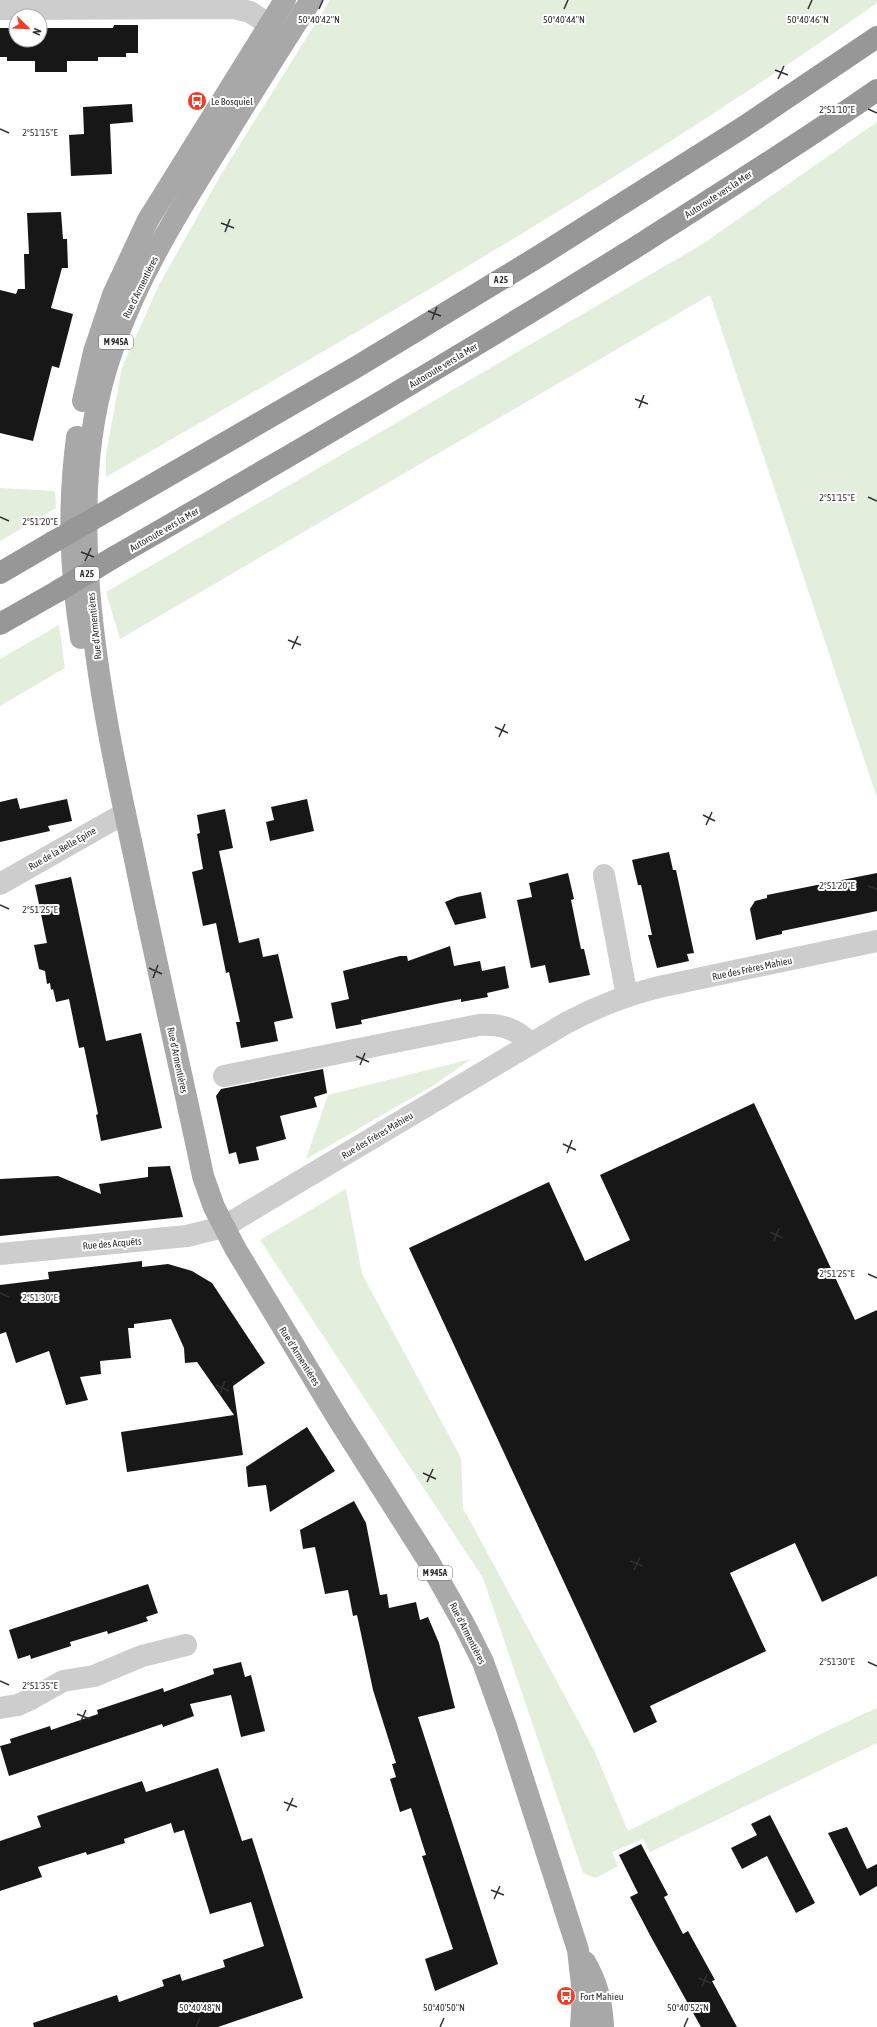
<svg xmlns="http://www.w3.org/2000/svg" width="877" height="2027" viewBox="0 0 877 2027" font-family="'Asap Condensed',sans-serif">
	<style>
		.green { fill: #e3eedd }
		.building { fill: #171717 }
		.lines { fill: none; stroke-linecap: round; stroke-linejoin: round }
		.street { stroke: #cdcdcd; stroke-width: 22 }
		.primary { stroke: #a8a8a8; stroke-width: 22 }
		.highway { stroke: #979797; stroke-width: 22 }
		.highway-bridge { stroke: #979797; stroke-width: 22 }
		.ticks { fill: none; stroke: #303030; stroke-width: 1.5 }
		.labels { text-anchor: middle; stroke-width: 4; stroke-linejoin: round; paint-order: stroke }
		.shield { fill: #fff; stroke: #6e6e6e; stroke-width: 1 }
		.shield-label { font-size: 9px; font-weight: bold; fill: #303030 }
		.poi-label { font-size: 10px; fill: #303030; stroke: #fff; text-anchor: start }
		.street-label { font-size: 10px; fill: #303030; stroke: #fff }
		.ticks-label { font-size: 10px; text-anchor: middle; fill: #303030; stroke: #fff; stroke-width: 4; stroke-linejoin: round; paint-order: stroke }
	</style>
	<rect width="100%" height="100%" fill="#fff"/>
	<!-- green -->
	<g class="green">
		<path d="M 330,0 L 877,0 L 877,3 C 630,177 368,326 106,477 L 106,454 L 122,367 L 159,285 L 222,173 Z"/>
		<path d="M 877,122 L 877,798 L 710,295 L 120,639 L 106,592 L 701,245 Z"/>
		<path d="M 0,488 L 55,491 L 56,508 L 0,541 Z"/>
		<path d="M 59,625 L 65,668 L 0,706 L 0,659 Z"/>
		<path d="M 471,1059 L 434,1085 L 306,1159 L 328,1095 Z"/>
		<path d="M 346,1189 L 362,1274 L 461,1458 L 463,1508 L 594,1750 L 628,1831 L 833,1728 L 877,1708 L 877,1743 L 650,1852 L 643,1839 L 612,1852 L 618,1866 L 596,1878 L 583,1873 L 483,1578 L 260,1240 Z"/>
	</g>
	<!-- building -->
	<g class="building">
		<path d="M 114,25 L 138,25 L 138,53 L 126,53 L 126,57 L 98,57 L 98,61 L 67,61 L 67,72 L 35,72 L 35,61 L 7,61 L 7,57 L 0,57 L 0,28 L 16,28 L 16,40 L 40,40 L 40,28 L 113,28 Z"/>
		<path d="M 132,104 L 133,122 L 110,124 L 112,174 L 71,176 L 69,135 L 84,134 L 83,107 Z"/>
		<path d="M 61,212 L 63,239 L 67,239 L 68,268 L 62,268 L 51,308 L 73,314 L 59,368 L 52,366 L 33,441 L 0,433 L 0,290 L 16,294 L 18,289 L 25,289 L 24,254 L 29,254 L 27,213 Z"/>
		<path d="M 17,798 L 20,809 L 67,799 L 72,821 L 48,826 L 50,831 L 0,842 L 0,802 Z"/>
		<path d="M 307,799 L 314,831 L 270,841 L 266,822 L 274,820 L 271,807 Z"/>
		<path d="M 225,809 L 233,848 L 219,851 L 239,943 L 259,938 L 263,957 L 278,954 L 293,1018 L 274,1022 L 278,1041 L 241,1048 L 236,1022 L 240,1022 L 229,972 L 226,973 L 216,923 L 203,926 L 192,872 L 203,869 L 197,834 L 200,833 L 197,815 Z"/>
		<path d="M 669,852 L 673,870 L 676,870 L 694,953 L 687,954 L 689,961 L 657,968 L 648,935 L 652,935 L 641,885 L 638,885 L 632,860 Z"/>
		<path d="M 568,873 L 574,899 L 571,900 L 581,949 L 584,949 L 590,975 L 549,983 L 545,965 L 531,968 L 517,900 L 532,897 L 529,883 Z"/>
		<path d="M 877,873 L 877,911 L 782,931 L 782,934 L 756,940 L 750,909 L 755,901 L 767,898 L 767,895 Z"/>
		<path d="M 71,877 L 106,1041 L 141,1033 L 162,1128 L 101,1141 L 96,1115 L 98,1114 L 84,1047 L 79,1048 L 69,999 L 56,1002 L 53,989 L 51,990 L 50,983 L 47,984 L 45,971 L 39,969 L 34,945 L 47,943 L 35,885 Z"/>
		<path d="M 481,892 L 486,918 L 455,925 L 445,902 L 457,897 Z"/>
		<path d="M 450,946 L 454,966 L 480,961 L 482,971 L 505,966 L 509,988 L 487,993 L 488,997 L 461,1002 L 461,999 L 436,1004 L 361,1020 L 362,1024 L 336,1029 L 331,1003 L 349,999 L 343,971 L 400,956 L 407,956 L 408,961 Z"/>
		<path d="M 323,1069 L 327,1093 L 314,1097 L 317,1107 L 280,1116 L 286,1139 L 256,1147 L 259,1160 L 239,1164 L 236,1152 L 229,1154 L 216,1096 L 221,1089 Z"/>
		<path d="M 754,1103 L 855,1320 L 877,1310 L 877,1576 L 822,1602 L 795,1543 L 730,1573 L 766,1651 L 650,1706 L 657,1722 L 634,1733 L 409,1248 L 549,1182 L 585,1261 L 630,1240 L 600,1175 Z"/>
		<path d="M 170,1166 L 183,1217 L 0,1236 L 0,1179 L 58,1176 L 101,1194 L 99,1184 L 148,1177 L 148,1167 Z"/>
		<path d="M 142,1261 L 142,1267 L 168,1264 L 192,1271 L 212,1283 L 265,1363 L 233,1386 L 243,1455 L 127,1472 L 121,1432 L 234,1415 L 197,1362 L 185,1363 L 184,1348 L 171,1319 L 134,1324 L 134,1328 L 128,1328 L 131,1358 L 100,1361 L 101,1374 L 80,1377 L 88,1400 L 66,1405 L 49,1351 L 16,1363 L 6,1332 L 0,1334 L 0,1285 L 49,1279 L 48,1272 Z"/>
		<path d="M 307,1427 L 335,1471 L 270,1512 L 266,1485 L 248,1487 L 246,1467 Z"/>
		<path d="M 354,1501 L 366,1523 L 380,1595 L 387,1594 L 389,1608 L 416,1602 L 420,1620 L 428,1617 L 439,1643 L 455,1708 L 418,1717 L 498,1964 L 435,1991 L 425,1959 L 453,1949 L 422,1856 L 426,1855 L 411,1808 L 400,1812 L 390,1779 L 396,1777 L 392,1764 L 396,1763 L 373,1690 L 357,1615 L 353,1616 L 348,1590 L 325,1594 L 315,1547 L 303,1549 L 300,1530 Z"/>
		<path d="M 148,1584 L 158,1613 L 146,1617 L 148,1621 L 108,1634 L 107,1631 L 70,1642 L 71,1646 L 31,1659 L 30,1655 L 18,1659 L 9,1630 Z"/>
		<path d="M 241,1662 L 245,1677 L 251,1675 L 265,1731 L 241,1737 L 231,1695 L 190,1704 L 194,1716 L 163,1727 L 162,1724 L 9,1776 L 0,1746 L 11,1743 L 10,1739 L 50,1726 L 51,1730 L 98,1714 L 97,1710 L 163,1688 L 164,1692 L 214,1674 L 213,1669 Z"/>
		<path d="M 218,1768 L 242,1841 L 252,1838 L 303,1998 L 218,2027 L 34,2027 L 33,2023 L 117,1995 L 119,2002 L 164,1986 L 162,1980 L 180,1974 L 182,1981 L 225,1967 L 223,1960 L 264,1946 L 251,1902 L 210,1914 L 184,1830 L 174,1833 L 171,1823 L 124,1839 L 125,1843 L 87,1855 L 86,1852 L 38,1867 L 42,1877 L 0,1891 L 0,1841 L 41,1827 L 37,1816 L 142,1781 L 146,1792 Z"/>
		<path d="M 770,1815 L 815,1903 L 796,1913 L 767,1856 L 742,1869 L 731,1848 L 757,1835 L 751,1824 Z"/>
		<path d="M 847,1827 L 867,1869 L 877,1864 L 877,1886 L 860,1896 L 828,1833 Z"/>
		<path d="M 641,1844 L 668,1895 L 664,1897 L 683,1934 L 688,1931 L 715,1980 L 712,1981 L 737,2027 L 701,2027 L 651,1937 L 630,1897 L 638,1893 L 619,1855 Z"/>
	</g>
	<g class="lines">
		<!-- street -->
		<g class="street">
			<path d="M 0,9 L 234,8 L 250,12 L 285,35"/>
			<path d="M 604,875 L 627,996"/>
			<path d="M 0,884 L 125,813"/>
			<path d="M 224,1076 L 479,1025 C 501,1024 516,1028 531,1044"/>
			<path d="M 0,1254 L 187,1236 L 223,1227 L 566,1023 C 596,1007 626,995 659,987 L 877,941"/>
			<path d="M 0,1708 L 18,1705 L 31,1699 L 63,1681 L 94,1676 L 142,1656 L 186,1645"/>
		</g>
		<!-- primary -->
		<g class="primary">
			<path d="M 311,0 C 280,48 250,96 220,145 C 175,216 129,291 105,373 C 62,520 102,708 134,855 C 154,953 176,1050 197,1147 L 203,1176 L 214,1207 L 235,1248 L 337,1417 L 429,1562 L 465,1626 L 483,1662 L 506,1726 L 578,1950 L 583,1994 L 581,2027"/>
			<path d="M 83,401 L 94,352 L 113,295 L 148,220 L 285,0"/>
			<path d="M 77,437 C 68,508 70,567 81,638"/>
			<path d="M 585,1962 C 597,1983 602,2002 603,2027"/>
		</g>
		<!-- highway -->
		<g class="highway">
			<path d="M 114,507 L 358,366 L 541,255 L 742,128 L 877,37"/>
			<path d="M 116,556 C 294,454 470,351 644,242 C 722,192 801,143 877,90"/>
			<path d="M 0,573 L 53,542"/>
			<path d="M 0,624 L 58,591"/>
		</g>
		<!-- highway-bridge -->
		<g class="highway-bridge">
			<path d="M 53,542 L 114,507"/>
			<path d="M 58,591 L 116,556"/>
		</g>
	</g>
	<!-- ticks -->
	<path class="ticks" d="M 319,9 L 323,0M 564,9 L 568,0M 808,9 L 812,0M 775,70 L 788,75M 778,79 L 784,66M 868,109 L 877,113M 0,129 L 9,133M 221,223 L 234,228M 225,232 L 230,219M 428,311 L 441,316M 432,320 L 437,307M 635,399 L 648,404M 639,408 L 644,395M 868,497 L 877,501M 0,517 L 9,521M 81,552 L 94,557M 85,561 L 91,548M 288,640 L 301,645M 292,649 L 298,636M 495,727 L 508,733M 499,737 L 505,724M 703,815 L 715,821M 706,825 L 712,812M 868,886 L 877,889M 0,905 L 9,909M 149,968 L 162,974M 153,978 L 158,965M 356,1056 L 369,1062M 360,1065 L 365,1053M 563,1144 L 576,1150M 567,1153 L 572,1140M 770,1232 L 783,1238M 774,1241 L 779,1228M 868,1274 L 877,1278M 0,1293 L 9,1297M 216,1385 L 229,1391M 220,1394 L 225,1381M 423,1473 L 436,1479M 427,1482 L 433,1469M 630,1561 L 643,1566M 634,1570 L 640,1557M 868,1662 L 877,1666M 0,1681 L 9,1685M 77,1714 L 90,1719M 80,1723 L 86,1710M 284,1802 L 297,1807M 287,1811 L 293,1798M 491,1890 L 504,1895M 494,1899 L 500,1886M 698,1978 L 711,1983M 702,1987 L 707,1974M 196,2027 L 200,2018M 440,2027 L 444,2018M 684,2027 L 688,2018"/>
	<!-- icons -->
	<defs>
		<g id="bus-disc" transform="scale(1)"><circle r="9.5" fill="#f43b24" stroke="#fff"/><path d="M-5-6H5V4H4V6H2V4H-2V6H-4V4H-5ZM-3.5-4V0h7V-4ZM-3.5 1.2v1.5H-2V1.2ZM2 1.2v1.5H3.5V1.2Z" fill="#fff"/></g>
	</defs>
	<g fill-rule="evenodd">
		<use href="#bus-disc" x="197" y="101"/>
		<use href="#bus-disc" x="566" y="1996"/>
	</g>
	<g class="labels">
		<!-- shield labels -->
		<g class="shield">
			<rect x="489" y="273" width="24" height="14" rx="3"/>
			<rect x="99" y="335" width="34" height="14" rx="3"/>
			<rect x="75" y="567" width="24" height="14" rx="3"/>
			<rect x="418" y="1566" width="34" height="14" rx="3"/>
		</g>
		<g class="shield-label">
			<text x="501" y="283">A 25</text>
			<text x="116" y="345">M 945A</text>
			<text x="87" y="577">A 25</text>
			<text x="435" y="1576">M 945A</text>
		</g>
		<!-- poi labels -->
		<g class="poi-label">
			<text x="211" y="105">Le Bosquiel</text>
			<text x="580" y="2000">Fort Mahieu</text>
		</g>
		<!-- street labels -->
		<g class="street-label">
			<text transform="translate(718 194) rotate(-33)" y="4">Autoroute vers la Mer</text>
			<text transform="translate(140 287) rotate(-64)" y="4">Rue d'Armentières</text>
			<text transform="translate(443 365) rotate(-31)" y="4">Autoroute vers la Mer</text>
			<text transform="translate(164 529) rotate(-30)" y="4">Autoroute vers la Mer</text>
			<text transform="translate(94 626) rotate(-96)" y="4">Rue d'Armentières</text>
			<text transform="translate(62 848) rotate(-30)" y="4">Rue de la Belle Epine</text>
			<text transform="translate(752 968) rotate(-12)" y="4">Rue des Frères Mahieu</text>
			<text transform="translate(178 1060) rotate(78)" y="4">Rue d'Armentières</text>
			<text transform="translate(377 1135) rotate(-31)" y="4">Rue des Frères Mahieu</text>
			<text transform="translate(112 1243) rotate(-5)" y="4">Rue des Acquêts</text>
			<text transform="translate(300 1356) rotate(58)" y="4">Rue d'Armentières</text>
			<text transform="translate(468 1633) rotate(63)" y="4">Rue d'Armentières</text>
		</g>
	</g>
	<g class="ticks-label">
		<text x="319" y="23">50°40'42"N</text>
		<text x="564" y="23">50°40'44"N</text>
		<text x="808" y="23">50°40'46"N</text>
		<text x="837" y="113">2°51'10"E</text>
		<text x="40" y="136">2°51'15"E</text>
		<text x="837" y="501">2°51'15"E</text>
		<text x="40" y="525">2°51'20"E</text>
		<text x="837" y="889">2°51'20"E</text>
		<text x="40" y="913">2°51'25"E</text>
		<text x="837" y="1277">2°51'25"E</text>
		<text x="40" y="1301">2°51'30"E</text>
		<text x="837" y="1665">2°51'30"E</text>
		<text x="40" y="1689">2°51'35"E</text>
		<text x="200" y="2011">50°40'48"N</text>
		<text x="444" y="2011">50°40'50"N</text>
		<text x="688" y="2011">50°40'52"N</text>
	</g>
	<!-- north arrow -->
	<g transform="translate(28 28) rotate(113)"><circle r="19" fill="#ffffff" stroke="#acacac"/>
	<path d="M0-3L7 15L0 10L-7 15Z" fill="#f43b24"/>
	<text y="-6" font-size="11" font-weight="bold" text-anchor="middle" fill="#303030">N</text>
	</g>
</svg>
